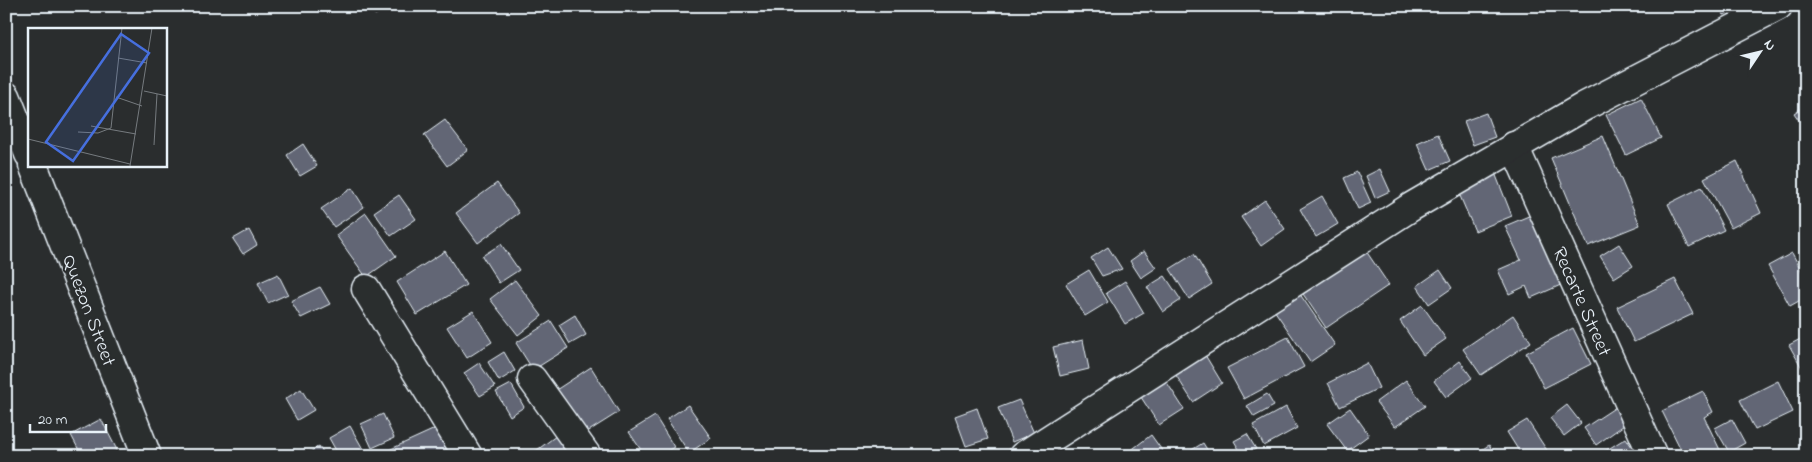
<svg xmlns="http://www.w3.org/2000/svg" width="1812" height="462" viewBox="0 0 1812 462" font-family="'Indie Flower',sans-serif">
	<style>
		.building { fill: #626674; stroke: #e8f1f8 }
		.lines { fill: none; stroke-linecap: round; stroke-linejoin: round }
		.minor-casing { stroke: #e8f1f8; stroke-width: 31 }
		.minor { stroke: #2a2d2e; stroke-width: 28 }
		.labels { text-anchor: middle; stroke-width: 4; stroke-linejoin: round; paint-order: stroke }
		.street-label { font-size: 20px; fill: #e8f1f8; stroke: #2a2d2e }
		.inset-road { fill: none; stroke: #767b7f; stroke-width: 1 }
		.view { fill: #466fde; fill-opacity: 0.15; stroke: #466fde; stroke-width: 2.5 }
		.inset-edge { fill: none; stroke: #e8f1f8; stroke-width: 2.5 }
	</style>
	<rect width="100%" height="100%" fill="#2a2d2e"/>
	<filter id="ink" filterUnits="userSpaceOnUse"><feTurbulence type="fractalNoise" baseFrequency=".02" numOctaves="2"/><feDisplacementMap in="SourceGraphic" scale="10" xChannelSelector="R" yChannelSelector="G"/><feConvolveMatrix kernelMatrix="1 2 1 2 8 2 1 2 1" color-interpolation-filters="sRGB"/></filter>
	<g filter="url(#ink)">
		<!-- building -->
		<g class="building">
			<path d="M 370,6 L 393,6 L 375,15 Z"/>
			<path d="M 1720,6 L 1742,6 L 1724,15 Z"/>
			<path d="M 1641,98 L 1661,138 L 1626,155 L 1606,115 Z"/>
			<path d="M 1806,105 L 1806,129 L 1805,129 L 1794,113 Z"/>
			<path d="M 1486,113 L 1495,137 L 1473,145 L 1464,121 Z"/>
			<path d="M 445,120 L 468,150 L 447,166 L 424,135 Z"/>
			<path d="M 1438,134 L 1450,161 L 1429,170 L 1417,143 Z"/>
			<path d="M 1603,136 L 1640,225 L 1588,246 L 1551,158 Z"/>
			<path d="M 303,144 L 317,166 L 300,176 L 287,155 Z"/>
			<path d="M 1737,161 L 1761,213 L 1731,228 L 1704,178 Z"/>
			<path d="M 1380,169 L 1390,191 L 1375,198 L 1366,176 Z"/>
			<path d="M 1357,172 L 1371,203 L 1358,209 L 1344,178 Z"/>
			<path d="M 1495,173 L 1512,216 L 1475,231 L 1457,189 Z"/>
			<path d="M 497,183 L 519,213 L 478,243 L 456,213 Z"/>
			<path d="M 1702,187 L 1724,230 L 1689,247 L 1668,204 Z"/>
			<path d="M 352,188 L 364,207 L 334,227 L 321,209 Z"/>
			<path d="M 399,195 L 416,219 L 391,236 L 374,212 Z"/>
			<path d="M 1322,196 L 1338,224 L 1316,237 L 1300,209 Z"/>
			<path d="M 1265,200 L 1285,229 L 1261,246 L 1241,217 Z"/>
			<path d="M 366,213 L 396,256 L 366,277 L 336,235 Z"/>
			<path d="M 1531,215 L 1563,284 L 1531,298 L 1526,286 L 1509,294 L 1498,270 L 1521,260 L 1505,226 Z"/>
			<path d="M 249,230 L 257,245 L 243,254 L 233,239 Z"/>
			<path d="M 501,244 L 519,270 L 499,283 L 482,256 Z"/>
			<path d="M 1619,244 L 1633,266 L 1614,278 L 1600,256 Z"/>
			<path d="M 1108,247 L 1122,269 L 1102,276 L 1091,258 Z"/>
			<path d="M 445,251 L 466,285 L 417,315 L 397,282 Z"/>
			<path d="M 1144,251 L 1156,268 L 1141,278 L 1130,261 Z"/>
			<path d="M 1366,251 L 1389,285 L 1326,328 L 1303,294 Z"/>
			<path d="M 1792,253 L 1806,279 L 1806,297 L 1790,306 L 1768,266 Z"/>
			<path d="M 1194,254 L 1212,284 L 1189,299 L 1170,269 Z"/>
			<path d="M 1089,270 L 1108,302 L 1085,316 L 1066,284 Z"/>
			<path d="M 1440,270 L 1452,288 L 1429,304 L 1417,286 Z"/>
			<path d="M 278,274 L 288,294 L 268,303 L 258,283 Z"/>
			<path d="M 1165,276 L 1181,300 L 1163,312 L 1147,287 Z"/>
			<path d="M 1675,279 L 1693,314 L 1634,342 L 1617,307 Z"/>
			<path d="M 515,280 L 542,316 L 518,335 L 490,299 Z"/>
			<path d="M 1125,281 L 1144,313 L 1125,324 L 1106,293 Z"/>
			<path d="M 320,287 L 330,304 L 301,318 L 291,301 Z"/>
			<path d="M 1297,290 L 1335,345 L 1310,362 L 1272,307 Z"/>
			<path d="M 1422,305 L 1446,339 L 1423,355 L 1400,321 Z"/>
			<path d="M 473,311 L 492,342 L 467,358 L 447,327 Z"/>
			<path d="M 575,315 L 586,335 L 570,344 L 559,325 Z"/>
			<path d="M 1513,315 L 1531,342 L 1481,375 L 1463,349 Z"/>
			<path d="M 551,321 L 568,348 L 533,370 L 516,343 Z"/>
			<path d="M 1573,328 L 1591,364 L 1544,388 L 1526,353 Z"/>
			<path d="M 1806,336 L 1806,375 L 1789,345 Z"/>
			<path d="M 1288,337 L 1304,367 L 1244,399 L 1227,368 Z"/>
			<path d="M 1083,340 L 1089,369 L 1060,376 L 1053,347 Z"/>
			<path d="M 1202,350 L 1222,383 L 1193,402 L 1172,369 Z"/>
			<path d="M 504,352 L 515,371 L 499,381 L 488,362 Z"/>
			<path d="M 1460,361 L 1472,378 L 1446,397 L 1434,381 Z"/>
			<path d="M 479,363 L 495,387 L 480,396 L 464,373 Z"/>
			<path d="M 1367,363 L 1379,388 L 1340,407 L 1328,383 Z"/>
			<path d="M 591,367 L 619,412 L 584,434 L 556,390 Z"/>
			<path d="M 1164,378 L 1184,409 L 1159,425 L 1139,394 Z"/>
			<path d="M 1406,380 L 1425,406 L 1395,427 L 1376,402 Z"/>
			<path d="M 1778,381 L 1793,412 L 1755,430 L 1740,400 Z"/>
			<path d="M 511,384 L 524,407 L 510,416 L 496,392 Z"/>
			<path d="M 301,389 L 314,410 L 297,420 L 285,399 Z"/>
			<path d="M 1703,391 L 1713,412 L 1704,417 L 1723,456 L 1684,456 L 1662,411 Z"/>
			<path d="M 1267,394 L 1274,406 L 1254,417 L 1247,406 Z"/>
			<path d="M 1019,400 L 1034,433 L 1012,442 L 998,408 Z"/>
			<path d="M 688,405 L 711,438 L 689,453 L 667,419 Z"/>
			<path d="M 1567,405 L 1581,423 L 1564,436 L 1550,418 Z"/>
			<path d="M 1286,407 L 1297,428 L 1264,446 L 1253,425 Z"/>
			<path d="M 1616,407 L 1627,423 L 1596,445 L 1584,428 Z"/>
			<path d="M 977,408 L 988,439 L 966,446 L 955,416 Z"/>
			<path d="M 1350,408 L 1369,435 L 1347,451 L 1327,424 Z"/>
			<path d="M 383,414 L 394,438 L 372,448 L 361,424 Z"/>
			<path d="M 655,416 L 674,447 L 659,456 L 645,456 L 629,432 Z"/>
			<path d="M 101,419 L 117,450 L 107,456 L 82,456 L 71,435 Z"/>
			<path d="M 1732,419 L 1745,443 L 1729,452 L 1715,428 Z"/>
			<path d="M 1527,420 L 1550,455 L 1549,456 L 1522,456 L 1507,432 Z"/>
			<path d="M 350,426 L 363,449 L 351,456 L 339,456 L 329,438 Z"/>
			<path d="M 437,428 L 449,456 L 381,456 L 380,454 Z"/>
			<path d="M 560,433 L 576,456 L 529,456 Z"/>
			<path d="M 1247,434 L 1256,449 L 1243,456 L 1234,441 Z"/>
			<path d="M 1151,435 L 1166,456 L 1133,456 L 1130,451 Z"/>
			<path d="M 1626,438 L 1638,456 L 1597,456 Z"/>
			<path d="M 1203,443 L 1211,456 L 1192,456 L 1190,451 Z"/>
			<path d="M 1489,445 L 1496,456 L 1472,456 Z"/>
			<path d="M 319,446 L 326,456 L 304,456 Z"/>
		</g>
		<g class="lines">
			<!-- minor casing -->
			<g class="minor-casing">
				<g id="minor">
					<path d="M 6,96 L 29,154"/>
					<path d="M 1514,146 L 1653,456"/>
					<path d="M 33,165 L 147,456"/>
					<path d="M 366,289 L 468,456"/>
					<path d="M 532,379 L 587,456"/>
					<path d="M 1023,456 L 1411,207 L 1585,106 L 1778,6"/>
				</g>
			</g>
			<!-- minor -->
			<use href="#minor" class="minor"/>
		</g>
	</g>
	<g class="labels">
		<!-- street labels -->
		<g class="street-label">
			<text transform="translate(1583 301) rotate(66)" y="7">Recarte Street</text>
			<text transform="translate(90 310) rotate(69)" y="7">Quezon Street</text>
		</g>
	</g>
	<!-- overview -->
	<g transform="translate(28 28)">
		<rect width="139" height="139" fill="#2a2d2e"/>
		<path class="inset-road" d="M 90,30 L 119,35M 116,63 L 139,68M 88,69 L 114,78M 63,98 L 108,106M 83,100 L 94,0M 50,104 L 70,105 L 83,100M 0,111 L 102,136M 126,117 L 129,66M 102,138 L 124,0"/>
		<path class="view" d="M 93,6 L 121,25 L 45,133 L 18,114 Z"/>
		<rect width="139" height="139" class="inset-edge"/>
	</g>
	<!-- margin -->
	<rect width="1812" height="462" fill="none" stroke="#2a2d2e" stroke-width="25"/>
	<rect x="12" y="12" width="1787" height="437" fill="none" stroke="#e8f1f8" stroke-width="2" filter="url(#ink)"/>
	<!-- north arrow -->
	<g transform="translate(1760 52) rotate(55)" stroke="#2a2d2e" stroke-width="4" paint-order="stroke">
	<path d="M0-4L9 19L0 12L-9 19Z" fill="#e8f1f8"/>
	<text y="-8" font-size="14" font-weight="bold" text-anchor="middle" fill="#e8f1f8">N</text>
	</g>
	<!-- scale -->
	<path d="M30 424v8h76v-8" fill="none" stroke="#e8f1f8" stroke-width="2.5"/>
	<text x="38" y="424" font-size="15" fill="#e8f1f8" stroke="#2a2d2e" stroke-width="4" paint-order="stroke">20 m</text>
</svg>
